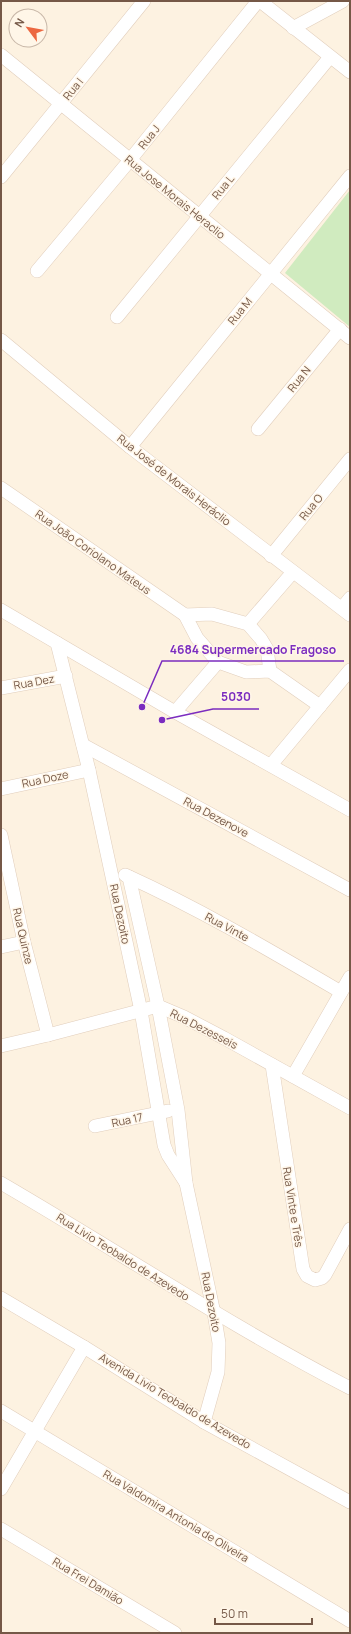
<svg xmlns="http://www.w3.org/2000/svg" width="351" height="1634" viewBox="0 0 351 1634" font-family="Manrope,sans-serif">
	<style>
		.green { fill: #d0ebbf }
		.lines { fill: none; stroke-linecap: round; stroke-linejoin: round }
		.minor-casing { stroke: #e1cebc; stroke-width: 14 }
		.minor { stroke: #fff; stroke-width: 13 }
		.labels { text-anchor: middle; stroke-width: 3; stroke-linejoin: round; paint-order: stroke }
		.street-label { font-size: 11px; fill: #755847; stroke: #fff6e8 }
		.leader { fill: none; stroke: #7b2cbf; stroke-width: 1.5 }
		.callout-dot { fill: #7b2cbf; stroke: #fff6e8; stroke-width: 1.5 }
		.callout-label { font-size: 12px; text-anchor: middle; font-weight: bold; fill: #7b2cbf; stroke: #fff6e8; stroke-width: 3; stroke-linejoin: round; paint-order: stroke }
	</style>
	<rect width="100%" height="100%" fill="#fdf2e1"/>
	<!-- green -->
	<path class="green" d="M 350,190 L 350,327 L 285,273 Z"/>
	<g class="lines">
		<!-- minor casing -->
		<g class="minor-casing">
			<g id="minor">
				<path d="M 260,1 L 350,72"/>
				<path d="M 293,28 L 343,1"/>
				<path d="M 1,55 L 350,338"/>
				<path d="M 1,177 L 144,1"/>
				<path d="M 37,271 L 130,160 L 258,1"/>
				<path d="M 117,317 L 330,57"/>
				<path d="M 1,340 L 130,447 L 350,615"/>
				<path d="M 258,429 L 340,329"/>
				<path d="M 130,447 L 350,176"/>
				<path d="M 1,488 L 185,615 L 197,638 L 218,662 L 246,672 L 270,671 L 320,706"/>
				<path d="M 271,556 L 350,459"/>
				<path d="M 342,608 L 350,598"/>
				<path d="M 1,610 L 175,712 L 350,810"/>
				<path d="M 185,615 L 212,614 L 248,624 L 261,639 L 267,649 L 270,671"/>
				<path d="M 248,624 L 293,572"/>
				<path d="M 57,643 L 89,770 L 141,1011 L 164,1145 L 168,1155 L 186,1183"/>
				<path d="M 1,688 L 66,676"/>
				<path d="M 175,712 L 218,662"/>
				<path d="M 83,745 L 350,890"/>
				<path d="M 271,765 L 350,670"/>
				<path d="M 1,789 L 89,770"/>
				<path d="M 1,835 L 24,942 L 48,1035"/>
				<path d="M 125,875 C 200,909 271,951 341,992"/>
				<path d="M 129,877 L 158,1006 L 178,1110 L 186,1183 L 214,1313 L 219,1343 L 218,1372 L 204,1422"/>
				<path d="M 1,947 L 24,942"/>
				<path d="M 1,1046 L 48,1035 L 158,1006 L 184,1017 L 224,1038 L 350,1108"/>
				<path d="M 272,1065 L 303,1269 L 307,1276 L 315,1280 L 322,1278 L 325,1275 L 350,1229"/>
				<path d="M 293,1076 L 350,977"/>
				<path d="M 95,1126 L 168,1111"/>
				<path d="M 1,1183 C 118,1251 230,1326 350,1388"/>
				<path d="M 1,1298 L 84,1347 L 204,1422 L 350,1502"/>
				<path d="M 1,1411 L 350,1621"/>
				<path d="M 1,1489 L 84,1347"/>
				<path d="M 1,1529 L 175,1633"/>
			</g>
		</g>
		<!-- minor -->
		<use href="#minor" class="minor"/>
	</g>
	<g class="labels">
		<!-- street labels -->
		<g class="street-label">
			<text transform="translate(73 89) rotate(-51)" y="4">Rua I</text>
			<text transform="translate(149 137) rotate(-51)" y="4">Rua J</text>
			<text transform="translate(223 187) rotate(-51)" y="4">Rua L</text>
			<text transform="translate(175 197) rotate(39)" y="4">Rua Jose Morais Heraclio</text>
			<text transform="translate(240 311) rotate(-51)" y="4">Rua M</text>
			<text transform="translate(299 379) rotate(-51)" y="4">Rua N</text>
			<text transform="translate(174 480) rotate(38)" y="4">Rua José de Morais Heráclio</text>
			<text transform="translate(311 507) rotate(-51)" y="4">Rua O</text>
			<text transform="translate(93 552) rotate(35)" y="4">Rua João Coriolano Mateus</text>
			<text transform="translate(34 682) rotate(-10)" y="4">Rua Dez</text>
			<text transform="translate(45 779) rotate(-12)" y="4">Rua Doze</text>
			<text transform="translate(216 817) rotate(28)" y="4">Rua Dezenove</text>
			<text transform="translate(120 914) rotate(78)" y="4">Rua Dezoito</text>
			<text transform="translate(227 927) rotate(28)" y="4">Rua Vinte</text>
			<text transform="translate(23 936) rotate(77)" y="4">Rua Quinze</text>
			<text transform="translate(204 1029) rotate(27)" y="4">Rua Dezesseis</text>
			<text transform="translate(127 1120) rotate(-12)" y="4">Rua 17</text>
			<text transform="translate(293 1207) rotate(81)" y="4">Rua Vinte e Três</text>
			<text transform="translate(123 1257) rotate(32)" y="4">Rua Livio Teobaldo de Azevedo</text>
			<text transform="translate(211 1302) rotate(79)" y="4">Rua Dezoito</text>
			<text transform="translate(175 1401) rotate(31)" y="4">Avenida Livio Teobaldo de Azevedo</text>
			<text transform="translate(176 1516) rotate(31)" y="4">Rua Valdomira Antonia de Oliveira</text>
			<text transform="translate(88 1581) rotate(31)" y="4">Rua Frei Damião</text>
		</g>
	</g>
	<!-- callouts -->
	<path class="leader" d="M142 707L162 661H344M162 720L213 709H259"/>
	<g class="callout-dot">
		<circle cx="142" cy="707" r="4"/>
		<circle cx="162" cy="720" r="4"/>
	</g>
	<g class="callout-label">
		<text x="253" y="654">4684 Supermercado Fragoso</text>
		<text x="236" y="701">5030</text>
	</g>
	<!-- border -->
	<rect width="351" height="1634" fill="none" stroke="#755847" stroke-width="4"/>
	<!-- north arrow -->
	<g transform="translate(28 28) rotate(302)"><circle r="19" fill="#fff6e8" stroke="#c8b7a8"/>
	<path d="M0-3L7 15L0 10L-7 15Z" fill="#ec6841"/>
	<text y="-6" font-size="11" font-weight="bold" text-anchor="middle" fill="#755847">N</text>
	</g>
	<!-- scale -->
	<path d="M215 1618v6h97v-6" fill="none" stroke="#755847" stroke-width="2"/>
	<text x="221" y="1618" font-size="12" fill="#755847" stroke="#fff6e8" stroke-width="3" paint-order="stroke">50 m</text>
</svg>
